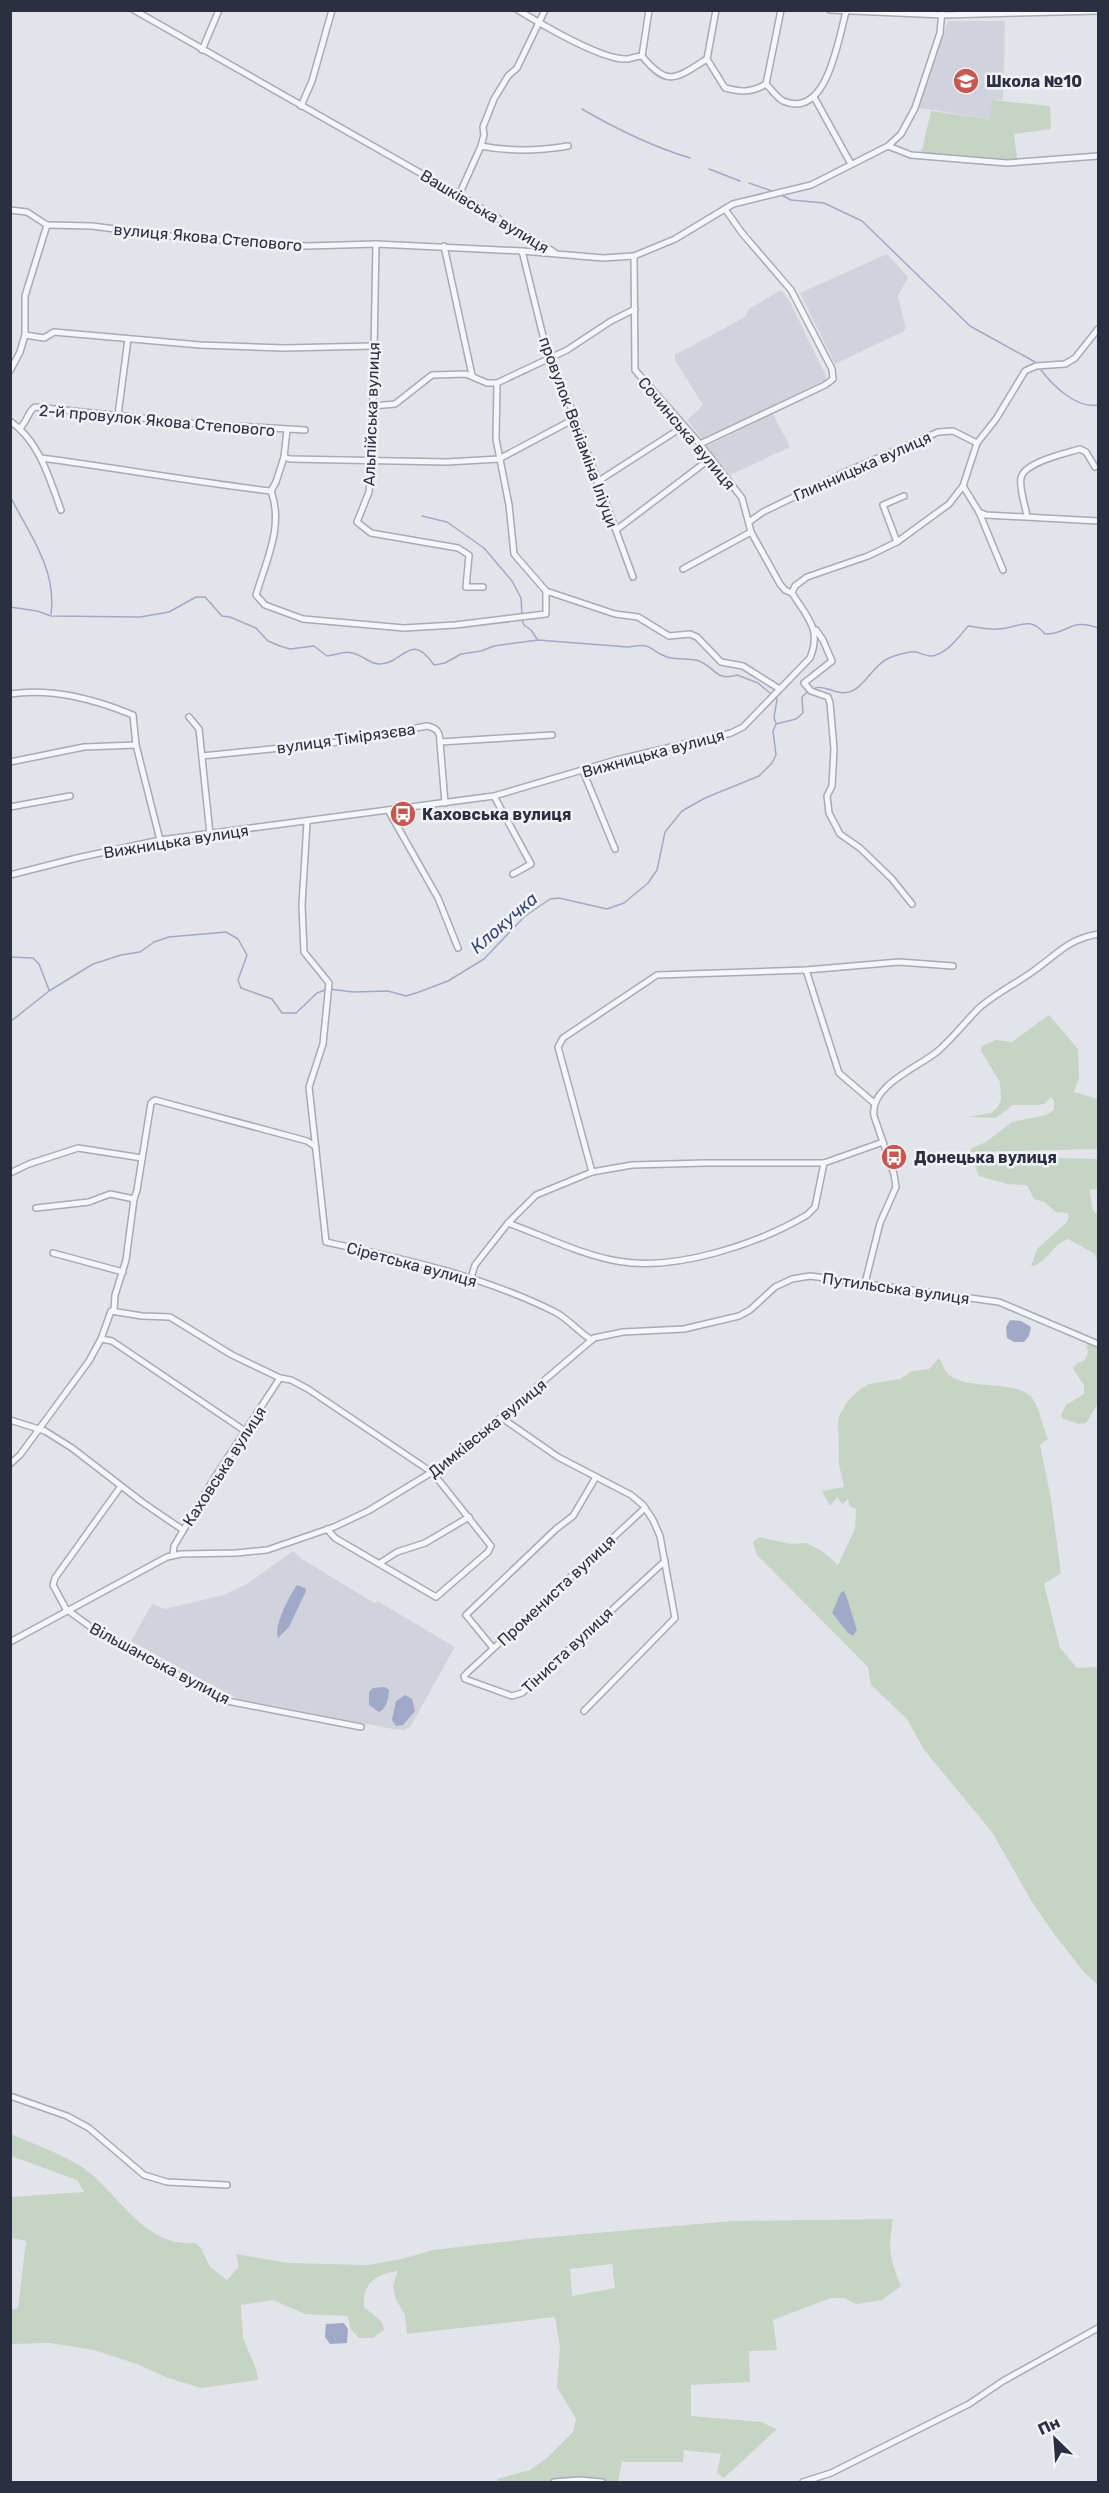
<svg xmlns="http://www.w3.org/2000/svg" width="1109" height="2493" viewBox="0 0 1109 2493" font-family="Rubik,sans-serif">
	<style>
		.built { fill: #d1d3dc }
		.green { fill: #c5d4c4; fill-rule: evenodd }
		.water { fill: #a0aac8 }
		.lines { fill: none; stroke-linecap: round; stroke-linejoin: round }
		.stream { stroke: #a0aac8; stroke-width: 1.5 }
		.minor-casing { stroke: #a8aab4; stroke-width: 8 }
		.minor { stroke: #f5f6f9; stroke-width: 5 }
		.labels { text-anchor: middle; stroke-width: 5; stroke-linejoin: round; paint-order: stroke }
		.poi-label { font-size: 16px; font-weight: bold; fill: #2b2f42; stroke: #f2f3f8; text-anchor: start }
		.street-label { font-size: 16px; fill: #2b2f42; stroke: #f2f3f8 }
		.water-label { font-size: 18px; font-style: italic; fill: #374574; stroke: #f2f3f8 }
	</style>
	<rect width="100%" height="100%" fill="#e3e4ea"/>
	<!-- built -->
	<g class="built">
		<path d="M 948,21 L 1005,21 L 1003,100 L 992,100 L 991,119 L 919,108 Z"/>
		<path d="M 887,254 L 908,277 L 898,296 L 906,330 L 835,364 L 800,293 Z"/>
		<path d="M 781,290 L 789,300 L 826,376 L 825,380 L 718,432 L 704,441 L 687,420 L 703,405 L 675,360 L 675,355 L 745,317 L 749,309 Z"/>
		<path d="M 773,414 L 790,447 L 730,475 L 707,446 Z"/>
		<path d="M 293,1551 L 302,1559 L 374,1603 L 379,1602 L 455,1647 L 410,1727 L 404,1730 L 393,1729 L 238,1699 L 131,1641 L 152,1604 L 165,1609 L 223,1595 L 247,1584 Z"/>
	</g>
	<!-- green -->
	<g class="green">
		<path d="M 992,100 L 1050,106 L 1051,129 L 1014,134 L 1017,159 L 1007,161 L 921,154 L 931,111 L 990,119 Z"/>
		<path d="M 1049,1015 L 1078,1049 L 1079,1078 L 1074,1092 L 1098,1099 L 1098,1149 L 970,1152 L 972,1148 L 986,1142 L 1012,1122 L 1046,1115 L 1054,1110 L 1054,1101 L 1051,1097 L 1044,1104 L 1038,1105 L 1013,1105 L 996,1118 L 968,1117 L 991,1113 L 998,1107 L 1001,1099 L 1000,1082 L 981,1051 L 982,1046 L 996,1040 L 1012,1042 Z"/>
		<path d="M 1020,1157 L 1098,1159 L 1098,1189 L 1089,1190 C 1092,1198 1090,1207 1096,1214 L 1098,1210 L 1098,1264 L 1095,1254 L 1068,1239 C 1053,1243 1046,1265 1031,1266 L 1037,1249 L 1067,1222 L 1069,1217 L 1068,1213 L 1056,1212 L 1044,1202 L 1034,1199 L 1027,1185 L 1007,1184 L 979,1176 L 975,1166 L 980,1160 Z"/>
		<path d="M 1093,1344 L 1098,1347 L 1098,1403 L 1086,1423 L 1079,1424 L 1063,1419 L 1061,1415 L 1066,1405 L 1084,1394 L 1084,1385 L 1073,1369 L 1076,1364 L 1085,1360 L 1088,1351 L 1086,1345 Z"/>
		<path d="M 939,1358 C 942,1362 943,1369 948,1374 C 968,1392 1018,1378 1033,1399 C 1040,1410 1043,1427 1048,1439 L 1040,1445 L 1051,1499 L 1061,1573 L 1044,1584 L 1060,1648 L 1077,1668 L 1098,1667 L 1098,1985 L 1083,1971 L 1054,1934 L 1032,1902 L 992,1832 L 924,1750 L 907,1719 L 871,1685 L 868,1667 L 757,1555 L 753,1542 L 759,1537 L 791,1544 L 806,1543 L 822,1551 L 838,1565 L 855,1529 L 856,1509 L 850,1506 L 848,1499 L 842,1504 L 837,1497 L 830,1506 L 822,1491 L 844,1487 L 839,1464 L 838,1423 L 839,1416 L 847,1402 L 859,1390 L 869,1384 L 900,1379 L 912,1371 L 929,1369 ZM 844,1591 L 857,1630 L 853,1636 L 848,1633 L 832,1613 Z"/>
		<path d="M 11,2134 C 35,2145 60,2153 82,2167 C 120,2193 142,2247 195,2243 L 201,2248 L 210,2267 L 227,2280 L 239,2267 L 236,2254 L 288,2263 L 368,2265 L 402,2259 L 433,2250 L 528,2239 L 732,2221 L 893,2219 C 888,2251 889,2256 901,2286 L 882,2300 L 856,2304 L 844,2298 L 831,2298 L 773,2320 L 777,2350 L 749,2351 L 750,2382 L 691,2385 L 691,2416 L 761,2422 L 777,2429 L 724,2478 L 717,2473 L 721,2454 L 684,2450 L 683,2462 L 622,2462 L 618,2482 L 498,2482 L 497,2479 L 530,2470 L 547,2458 L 573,2432 L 576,2419 L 557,2387 L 560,2347 L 555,2317 L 407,2334 L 405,2315 L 396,2300 L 393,2286 L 398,2271 C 376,2274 362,2283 364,2307 L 382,2322 L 384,2330 L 373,2338 L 359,2338 L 350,2328 L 348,2316 L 305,2314 L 273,2300 L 241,2305 L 243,2338 L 256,2369 L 258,2380 L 201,2388 L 168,2378 L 137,2364 L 94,2350 L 50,2343 L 11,2344 L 11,2310 L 18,2308 L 26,2241 L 11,2238 L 11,2197 L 84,2192 L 77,2180 L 11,2156 ZM 612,2264 L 615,2288 L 572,2296 L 570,2269 Z"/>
	</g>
	<!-- water -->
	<g class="water">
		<path d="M 1010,1320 L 1021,1321 L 1031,1327 L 1029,1336 L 1024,1342 L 1014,1342 L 1007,1338 L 1006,1327 Z"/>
		<path d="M 297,1585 L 305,1588 L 306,1591 L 289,1627 L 278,1638 C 273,1626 290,1595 297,1585 Z"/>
		<path d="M 841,1592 L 844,1591 L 846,1595 L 857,1630 L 853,1636 L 848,1633 L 832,1613 Z"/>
		<path d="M 385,1687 L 389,1690 C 389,1698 386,1709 379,1712 L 369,1705 L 369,1692 L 373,1688 Z"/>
		<path d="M 405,1695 L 412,1699 L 415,1711 L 403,1725 L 396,1726 L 392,1720 L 396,1701 Z"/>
		<path d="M 344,2323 L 348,2329 L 347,2343 L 330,2344 L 325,2337 L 326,2324 Z"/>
	</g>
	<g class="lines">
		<!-- stream -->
		<g class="stream">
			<path d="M 582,109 C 616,129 651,146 690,158"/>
			<path d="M 709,169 L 740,181"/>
			<path d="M 749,183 L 772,191"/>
			<path d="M 783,196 L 791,200 L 824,203 L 862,221 L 970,326 L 1035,362"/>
			<path d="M 1041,370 C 1053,386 1077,409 1098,405"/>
			<path d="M 10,496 C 29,534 57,569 51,614"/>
			<path d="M 422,516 L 447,522 L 484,548 L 512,581 L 521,598 L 522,615"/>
			<path d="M 10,607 L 37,611 L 51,616 L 140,617 L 169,612 L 196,597 L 205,597 L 222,616 L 230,617 L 256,628 L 268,641 L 280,646 L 290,649 L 314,646 L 327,656 C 339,655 346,649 358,655 C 366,658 371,664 379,664 C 404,664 410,630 434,665 L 445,663 L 461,654 L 481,651 L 494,646 L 538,640 L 628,647 C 653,642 648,650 667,657 C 676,660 687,658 696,660 C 715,665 714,682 737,675 L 758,683 L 777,699 L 774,718 L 776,723"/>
			<path d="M 522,620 L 524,625 L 531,630 L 537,639"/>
			<path d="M 10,957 L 33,958 L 39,964 L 49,990"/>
			<path d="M 330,989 L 353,992 L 388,991 L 406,996 L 419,992 L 448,981 L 484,959 L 524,917 L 550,899 L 559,898 L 607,909 L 624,903 L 648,883 L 657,870 L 665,832 L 682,811 L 705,798 L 759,776 L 772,763 L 776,755 L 773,731 L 776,724 L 796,719 L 803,713 L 802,697 C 823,675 832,699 852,691 C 865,686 874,664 889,658 C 896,655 910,651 916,652 C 921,653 925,656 930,656 C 945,656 959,637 968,626 C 978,627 988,630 997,629 C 1018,629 1028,614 1045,634 C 1067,635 1071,617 1098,628"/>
			<path d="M 10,1022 L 49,991 L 93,964 L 121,955 L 140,952 L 154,942 L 169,937 L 226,932 L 238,939 L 247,955 L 238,980 L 241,988 L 272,999 L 282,1013 L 296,1013 L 317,993 L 325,990"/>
		</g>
		<!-- minor casing -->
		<g class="minor-casing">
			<g id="minor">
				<path d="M 134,10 L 459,195 L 554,252"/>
				<path d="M 518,10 C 541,24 603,61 628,59 C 633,58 637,56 642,56 L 649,10"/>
				<path d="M 830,10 L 943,15 L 1098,11"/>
				<path d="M 202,50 L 219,10"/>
				<path d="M 642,56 C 668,88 676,78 707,59 L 716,10"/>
				<path d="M 707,59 L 725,88 C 741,92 751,93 766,84 L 781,10"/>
				<path d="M 766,84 C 771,89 777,98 783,101 C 827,120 838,40 846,12"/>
				<path d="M 814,97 L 851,164"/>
				<path d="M 301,106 L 312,81 L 332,10"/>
				<path d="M 481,146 C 511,152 538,151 568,146"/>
				<path d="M 888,146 L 911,155 L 1007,163 L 1098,156"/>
				<path d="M 459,195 L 481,146 L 484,135 L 483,127 L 494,99 L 508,76 L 517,68 L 545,10"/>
				<path d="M 10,210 L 27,212 L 47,225"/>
				<path d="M 47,225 L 92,226 L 177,237 L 307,246 L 376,244 L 522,251 L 603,258 L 634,256 L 675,239 L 733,204 L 811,185 L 888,146 L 901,134 L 915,108 L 940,33 L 942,10"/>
				<path d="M 376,244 L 372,460 L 369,492 L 357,522 L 371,533 L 458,548 L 469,555 L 466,587 L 483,587"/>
				<path d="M 444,246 L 472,375"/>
				<path d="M 522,251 L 547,352 L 567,397 L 633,577"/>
				<path d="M 634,256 L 635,370 L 700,444 L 742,498 L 751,532 L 780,584 L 785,590 L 792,593"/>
				<path d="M 25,335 L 44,338 L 54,332 L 200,345 L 284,348 L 374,346"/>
				<path d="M 10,371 L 20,352 L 25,335 L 25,296 L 47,225"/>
				<path d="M 497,383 L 496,439 L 509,505 L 514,554 L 546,591 L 615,614 L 638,617 L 669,636 L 690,634 L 697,637 L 721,662 L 743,666 L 778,688"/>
				<path d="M 373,406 L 395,404 L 432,375 L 466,374 L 487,383 L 497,383 L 567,350 L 611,321 L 635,309"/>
				<path d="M 118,415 L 128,339"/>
				<path d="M 10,421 C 40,442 49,478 61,510"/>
				<path d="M 20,428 C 27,422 28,411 35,407 L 199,424 L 305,430"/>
				<path d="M 700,444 L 825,385 L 833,379 L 832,369 L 791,290 L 742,233 L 725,209"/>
				<path d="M 284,457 L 287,430"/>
				<path d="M 41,458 C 118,468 194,482 271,491 L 276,482 L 284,457 L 290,459 L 447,462 L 499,459 L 574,419"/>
				<path d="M 597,482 L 684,426"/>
				<path d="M 963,486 L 979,512 L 1003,570"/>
				<path d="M 271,491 C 284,526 266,561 256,595 L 265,605 L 303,619 L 404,628 L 455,625 L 546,614 L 546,591"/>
				<path d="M 979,512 L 986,515 L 1098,521"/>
				<path d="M 1027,516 C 1025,505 1019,488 1021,478 C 1024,462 1067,453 1080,449 L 1086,452 L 1095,467"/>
				<path d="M 749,522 L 763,512 L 841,474 L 938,432 L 953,431 L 977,443"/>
				<path d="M 616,530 L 711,458"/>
				<path d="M 897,542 L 883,505 L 904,496"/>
				<path d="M 683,569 L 751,532"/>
				<path d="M 816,630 L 823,640 L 832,661 L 804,683 L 811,691 L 828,697 L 830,703 L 834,749 L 832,786 L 827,796 L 829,813 L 840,834 L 860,848 L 892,879 L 912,904"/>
				<path d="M 10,694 C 53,688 94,699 133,715 L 136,745 L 160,840"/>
				<path d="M 189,717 L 199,729 L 210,834"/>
				<path d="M 440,742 L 445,803"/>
				<path d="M 202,756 L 339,742 L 427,726 C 437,728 440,732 440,742 L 552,735"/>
				<path d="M 10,762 L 84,747 L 136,745"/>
				<path d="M 583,771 L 615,849"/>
				<path d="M 494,796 L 531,864 L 513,874"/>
				<path d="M 10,807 L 70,796"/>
				<path d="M 388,810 L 438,898 L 458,948"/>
				<path d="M 307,822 L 302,905 L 304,952 L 329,983 L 323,1044 L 309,1087 L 326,1242 C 404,1259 483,1276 555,1312 C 569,1319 578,1332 592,1340"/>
				<path d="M 10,875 L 77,858 L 160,840 L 494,796 L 616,760 L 731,733 L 743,727 L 810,658 C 822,629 807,617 792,593 L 795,586 L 807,577 L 868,556 L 897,542 L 949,504 L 963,486 L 977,443 L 996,419 L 1025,371 L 1036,366 L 1065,364 L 1075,358 L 1098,329"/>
				<path d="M 806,970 L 839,1073 L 874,1103"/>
				<path d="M 592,1172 L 558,1047 L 563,1038 L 657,975 L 806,970 L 899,962 L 953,966"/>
				<path d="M 10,1173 L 29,1164 L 78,1148 L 142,1158"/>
				<path d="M 36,1208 L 89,1202 L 110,1194 L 134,1199"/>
				<path d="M 508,1223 C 544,1236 579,1254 617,1261 C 674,1272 758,1244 807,1215 L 815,1207 L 824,1163"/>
				<path d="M 53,1253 L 123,1272"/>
				<path d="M 471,1278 L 475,1265 L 508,1223 L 536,1195 L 592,1172 L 632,1165 L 705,1163 L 824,1163 L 883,1142"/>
				<path d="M 865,1283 L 880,1223 L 896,1187 L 894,1174 L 874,1116 C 869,1086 919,1067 938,1051 C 953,1038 965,1022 979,1008 C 995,994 1015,984 1032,972 C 1058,954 1066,940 1098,934"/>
				<path d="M 114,1310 L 115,1295 L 126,1260 L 134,1199 L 137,1190 L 151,1103 L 155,1100 L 307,1141 L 316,1147"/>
				<path d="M 101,1339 L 112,1341 L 245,1431"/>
				<path d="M 502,1418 L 558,1457 L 631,1495 L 643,1505 L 653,1520 L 660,1536 L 675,1618 L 584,1711"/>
				<path d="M 10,1420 L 45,1431 L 72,1448 L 142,1502 L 183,1530"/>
				<path d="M 10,1464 L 20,1455 L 89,1361 L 101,1339 L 111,1311 L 142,1316 L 170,1317 L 232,1355 L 280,1378 L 291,1380 L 308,1389 L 433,1473 L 491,1546 L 488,1552 L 436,1597 L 335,1538 L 327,1529"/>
				<path d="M 121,1486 L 55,1578 L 53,1585 L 66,1609 L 99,1633 L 138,1652 L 222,1700 L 361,1727"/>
				<path d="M 645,1508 L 468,1672 L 464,1676 L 465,1679 L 512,1696 L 522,1693 L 665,1561"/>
				<path d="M 173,1555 L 174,1546 L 213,1480 L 280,1378"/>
				<path d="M 380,1563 L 397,1552 L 425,1543 L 469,1517"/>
				<path d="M 10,1642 L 167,1557 L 181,1554 L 236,1553 L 267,1550 L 334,1527 L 368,1511 L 447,1463 L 594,1338 L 623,1332 L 684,1329 L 739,1316 L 750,1310 L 775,1287 L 792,1279 L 810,1276 L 999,1302 L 1098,1344"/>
				<path d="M 493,1648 L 466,1615 L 556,1529 L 573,1516 L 596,1477"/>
				<path d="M 10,2096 L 67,2116 L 89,2128 L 144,2175 L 167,2182 L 227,2185"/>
				<path d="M 554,2482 L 580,2480 L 602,2482"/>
				<path d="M 803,2482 L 831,2473 L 969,2404 L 1003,2381 L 1098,2328"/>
			</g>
		</g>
		<!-- minor -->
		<use href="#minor" class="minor"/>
	</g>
	<!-- icons -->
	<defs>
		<g id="school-disc" transform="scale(1.35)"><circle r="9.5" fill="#c8584f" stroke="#f2f3f8"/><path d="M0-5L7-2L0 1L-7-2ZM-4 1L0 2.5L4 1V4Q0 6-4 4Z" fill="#fff"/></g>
		<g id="bus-disc" transform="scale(1.35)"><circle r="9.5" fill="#c8584f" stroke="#f2f3f8"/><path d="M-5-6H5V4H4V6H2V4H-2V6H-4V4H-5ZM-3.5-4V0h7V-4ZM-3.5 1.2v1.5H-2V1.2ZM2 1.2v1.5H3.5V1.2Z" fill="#fff"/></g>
	</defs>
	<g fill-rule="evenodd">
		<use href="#school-disc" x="966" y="81"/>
		<use href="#bus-disc" x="403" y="814"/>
		<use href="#bus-disc" x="894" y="1157"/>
	</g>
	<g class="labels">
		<!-- poi labels -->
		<g class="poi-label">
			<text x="986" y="87">Школа №10</text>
			<text x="422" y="820">Каховська вулиця</text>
			<text x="914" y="1163">Донецька вулиця</text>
		</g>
		<!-- street labels -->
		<g class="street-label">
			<text transform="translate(485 211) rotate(31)" y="6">Вашківська вулиця</text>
			<text transform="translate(208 237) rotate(5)" y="6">вулиця Якова Степового</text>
			<text transform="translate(371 414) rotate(-88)" y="6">Альпійська вулиця</text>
			<text transform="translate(157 420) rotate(5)" y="6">2-й провулок Якова Степового</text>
			<text transform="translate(579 432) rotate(70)" y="6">провулок Веніаміна Іліуци</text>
			<text transform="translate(687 433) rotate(50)" y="6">Сочинська вулиця</text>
			<text transform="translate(862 466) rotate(-24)" y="6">Глинницька вулиця</text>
			<text transform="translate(346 738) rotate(-8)" y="6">вулиця Тімірязєва</text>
			<text transform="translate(653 753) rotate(-15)" y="6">Вижницька вулиця</text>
			<text transform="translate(176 841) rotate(-9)" y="6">Вижницька вулиця</text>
			<text transform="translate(412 1264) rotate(15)" y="6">Сіретська вулиця</text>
			<text transform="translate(896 1288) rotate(8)" y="6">Путильська вулиця</text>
			<text transform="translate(487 1428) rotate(-39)" y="6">Димківська вулиця</text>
			<text transform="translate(224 1466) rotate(-57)" y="6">Каховська вулиця</text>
			<text transform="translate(556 1590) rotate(-43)" y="6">Промениста вулиця</text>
			<text transform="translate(567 1650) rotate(-43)" y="6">Тіниста вулиця</text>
			<text transform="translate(160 1663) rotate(28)" y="6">Вільшанська вулиця</text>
		</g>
		<!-- water labels -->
		<g class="water-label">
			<text transform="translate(504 923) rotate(-41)" y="6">Клокучка</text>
		</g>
	</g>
	<!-- border -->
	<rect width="1109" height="2493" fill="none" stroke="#2b2f42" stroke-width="24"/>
	<!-- north arrow -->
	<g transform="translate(1055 2439) rotate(335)" stroke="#f2f3f8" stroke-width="4.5" paint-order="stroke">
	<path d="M0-4.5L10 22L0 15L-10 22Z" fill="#2b2f42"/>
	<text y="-9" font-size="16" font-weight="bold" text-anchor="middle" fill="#2b2f42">Пн</text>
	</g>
</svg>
